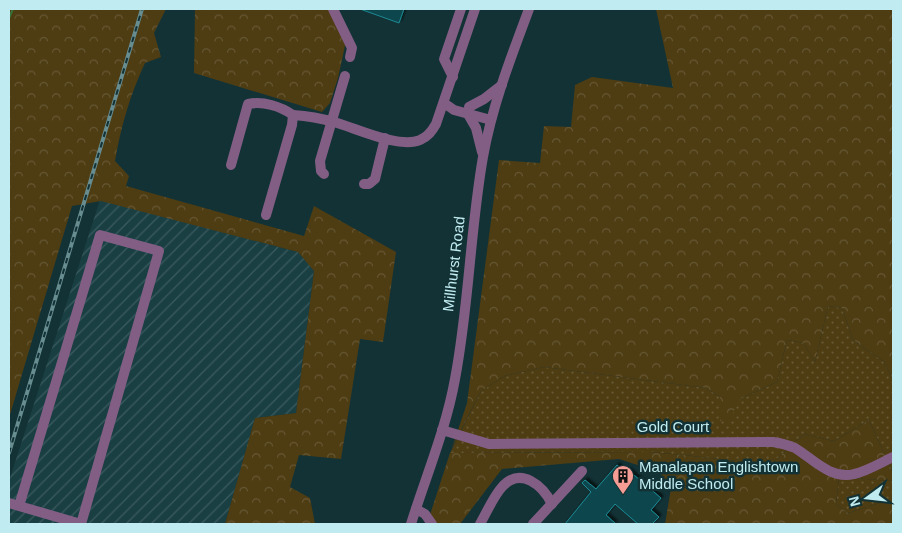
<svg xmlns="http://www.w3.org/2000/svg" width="902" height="533" viewBox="0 0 902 533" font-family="Helvetica,sans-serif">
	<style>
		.industrial { fill: url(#industrial-furrows) }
		.grass { fill: url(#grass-dots) }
		.forest { fill: url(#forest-crowns) }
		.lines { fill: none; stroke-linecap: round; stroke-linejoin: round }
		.stream { stroke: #39733c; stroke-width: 2 }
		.building { fill: #0f474d; stroke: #1b8a94; filter: url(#shadow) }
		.minor { stroke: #825e85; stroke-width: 10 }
		.rail-casing { stroke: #678d91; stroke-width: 4 }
		.rail { stroke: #133235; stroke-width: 2; stroke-dasharray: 5.5; stroke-linecap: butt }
		.labels { text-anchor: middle; stroke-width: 5; stroke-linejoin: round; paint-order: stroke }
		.street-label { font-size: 15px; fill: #c0ecf1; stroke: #133235 }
		.poi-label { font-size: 15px; fill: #c0ecf1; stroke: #133235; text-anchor: start }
	</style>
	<defs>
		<pattern id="industrial-furrows" width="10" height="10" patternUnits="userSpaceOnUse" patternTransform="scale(1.25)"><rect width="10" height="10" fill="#1a3f43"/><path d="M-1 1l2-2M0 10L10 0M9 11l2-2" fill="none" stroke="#3a5b5f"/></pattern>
		<pattern id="grass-dots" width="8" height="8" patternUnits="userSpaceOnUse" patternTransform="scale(1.25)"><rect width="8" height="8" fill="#4e3c12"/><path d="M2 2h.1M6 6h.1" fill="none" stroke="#665835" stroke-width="1.8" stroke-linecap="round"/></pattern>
		<pattern id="forest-crowns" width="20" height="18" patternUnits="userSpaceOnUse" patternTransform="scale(1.25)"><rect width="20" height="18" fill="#4e3c12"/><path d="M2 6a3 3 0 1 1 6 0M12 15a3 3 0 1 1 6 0" fill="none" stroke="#665835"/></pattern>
		<filter id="shadow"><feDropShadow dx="2.5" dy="-2.5" stdDeviation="1" flood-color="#0009"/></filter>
	</defs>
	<rect width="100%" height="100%" fill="#133235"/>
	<!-- industrial -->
	<path class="industrial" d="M 100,200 L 298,252 L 314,270 L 296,413 L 255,418 L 225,524 L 9,524 L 9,481 Z"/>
	<!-- grass -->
	<g class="grass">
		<path d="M 828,306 L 842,308 L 853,340 L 884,362 L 893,380 L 893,473 L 869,420 L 834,441 L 804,434 L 770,465 L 684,455 L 649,452 L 450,453 L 481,391 L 505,376 L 544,367 L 706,388 L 720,397 L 740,399 L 777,382 L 787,340 L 803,343 L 815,362 Z"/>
		<path d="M 839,477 L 893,481 L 893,504 L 889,500 L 848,513 L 836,504 Z"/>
	</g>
	<!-- forest -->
	<g class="forest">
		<path d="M 9,9 L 166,9 L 154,33 L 161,57 L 145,63 C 130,95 121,126 115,161 L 129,176 L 126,186 L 304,236 L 314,206 L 396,252 L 383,342 L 360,339 L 341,459 L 299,455 L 290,487 L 310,498 L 315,524 L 225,524 L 255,418 L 296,413 L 314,271 L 298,252 L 101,201 L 72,206 L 9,418 Z"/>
		<path d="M 195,9 L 331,9 L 346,41 L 338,78 L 330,103 L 322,112 L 194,73 Z"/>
		<path d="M 656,9 L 893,9 L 893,380 L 884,362 L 853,340 L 842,308 L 828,306 L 815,362 L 803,343 L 787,340 L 777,382 L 740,399 L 730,419 L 720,421 L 720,397 L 706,388 L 544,367 L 505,376 L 481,391 L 452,448 L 467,403 L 499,160 L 540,163 L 544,126 L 571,127 L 575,85 L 592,77 L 673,88 Z"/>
		<path d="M 869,420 L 893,473 L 893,481 L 839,477 L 836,504 L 848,513 L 889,500 L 893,504 L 893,524 L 665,524 L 671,488 L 659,472 L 619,459 L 502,469 L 460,524 L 427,524 L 450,453 L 649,452 L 684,455 L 770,465 L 804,434 L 834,441 Z"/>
	</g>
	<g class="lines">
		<!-- stream -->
		<path class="stream" d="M 9,18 L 13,9"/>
	</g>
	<!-- building -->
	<g class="building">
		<path d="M 360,9 L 404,9 L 399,23 Z"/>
		<path d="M 617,465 L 626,473 L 628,470 L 661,498 L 651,510 L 659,517 L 652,524 L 638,524 L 615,504 L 606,515 L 616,524 L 565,524 L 591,492 L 582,483 L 585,480 L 596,489 Z"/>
	</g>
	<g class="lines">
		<!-- minor -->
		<g class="minor">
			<path d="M 333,9 L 352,48 L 350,57"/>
			<path d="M 453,77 L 444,59 L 461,9"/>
			<path d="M 444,103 L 454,110 L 491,120"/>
			<path d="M 469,107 L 484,99 L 502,85"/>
			<path d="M 468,114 L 476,128 L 482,152"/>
			<path d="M 293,115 C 307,116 320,118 334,122 C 356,128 399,149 420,140 C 428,137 432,131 436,124 L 475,9"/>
			<path d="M 231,165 L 248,104 C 263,101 280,106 293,115 L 292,125 L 266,215"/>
			<path d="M 324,174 L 321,171 L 320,161 L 345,76"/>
			<path d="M 364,184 L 369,184 L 375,179 L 385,138"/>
			<path d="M 442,430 L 489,444 L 773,442 C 780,443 788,445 795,448 C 813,459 831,480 854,474 C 868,471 880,463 893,457"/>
			<path d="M 9,503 L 19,506 L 81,524 L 159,251 L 100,235 L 19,506"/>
			<path d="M 416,509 L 425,514 L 432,524"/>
			<path d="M 411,524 C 426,476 446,429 455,379 C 469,306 470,231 483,157 C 492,106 511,57 529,9"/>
			<path d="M 480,524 C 487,512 493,497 502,487 C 521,466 543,486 552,504"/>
			<path d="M 533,524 L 582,471"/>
		</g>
		<!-- rail casing -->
		<g class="rail-casing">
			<path id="rail" d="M 9,453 L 142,9"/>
		</g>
		<!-- rail -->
		<use href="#rail" class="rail"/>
	</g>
	<!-- icons -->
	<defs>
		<g id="building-pin" transform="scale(1.125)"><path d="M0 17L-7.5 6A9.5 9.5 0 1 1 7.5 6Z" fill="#f59c95" stroke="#133235"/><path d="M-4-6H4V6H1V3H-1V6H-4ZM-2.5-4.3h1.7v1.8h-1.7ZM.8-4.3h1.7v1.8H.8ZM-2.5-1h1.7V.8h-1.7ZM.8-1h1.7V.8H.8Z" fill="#111"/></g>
	</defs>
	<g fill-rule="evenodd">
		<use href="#building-pin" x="623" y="476"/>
	</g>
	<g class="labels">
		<!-- street labels -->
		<g class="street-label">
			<text transform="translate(454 264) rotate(-83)" y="5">Millhurst Road</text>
			<text x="673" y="432">Gold Court</text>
		</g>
		<!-- poi labels -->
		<g class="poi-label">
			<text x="639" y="472">Manalapan Englishtown<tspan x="639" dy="17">Middle School</tspan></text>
		</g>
	</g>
	<!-- border -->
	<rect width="902" height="533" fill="none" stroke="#c0ecf1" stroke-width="20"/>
	<!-- north arrow -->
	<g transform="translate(867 498) rotate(255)" stroke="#133235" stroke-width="4" paint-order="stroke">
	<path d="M0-4L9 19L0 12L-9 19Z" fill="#c0ecf1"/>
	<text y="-8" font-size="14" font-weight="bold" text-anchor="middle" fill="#c0ecf1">N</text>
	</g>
</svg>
